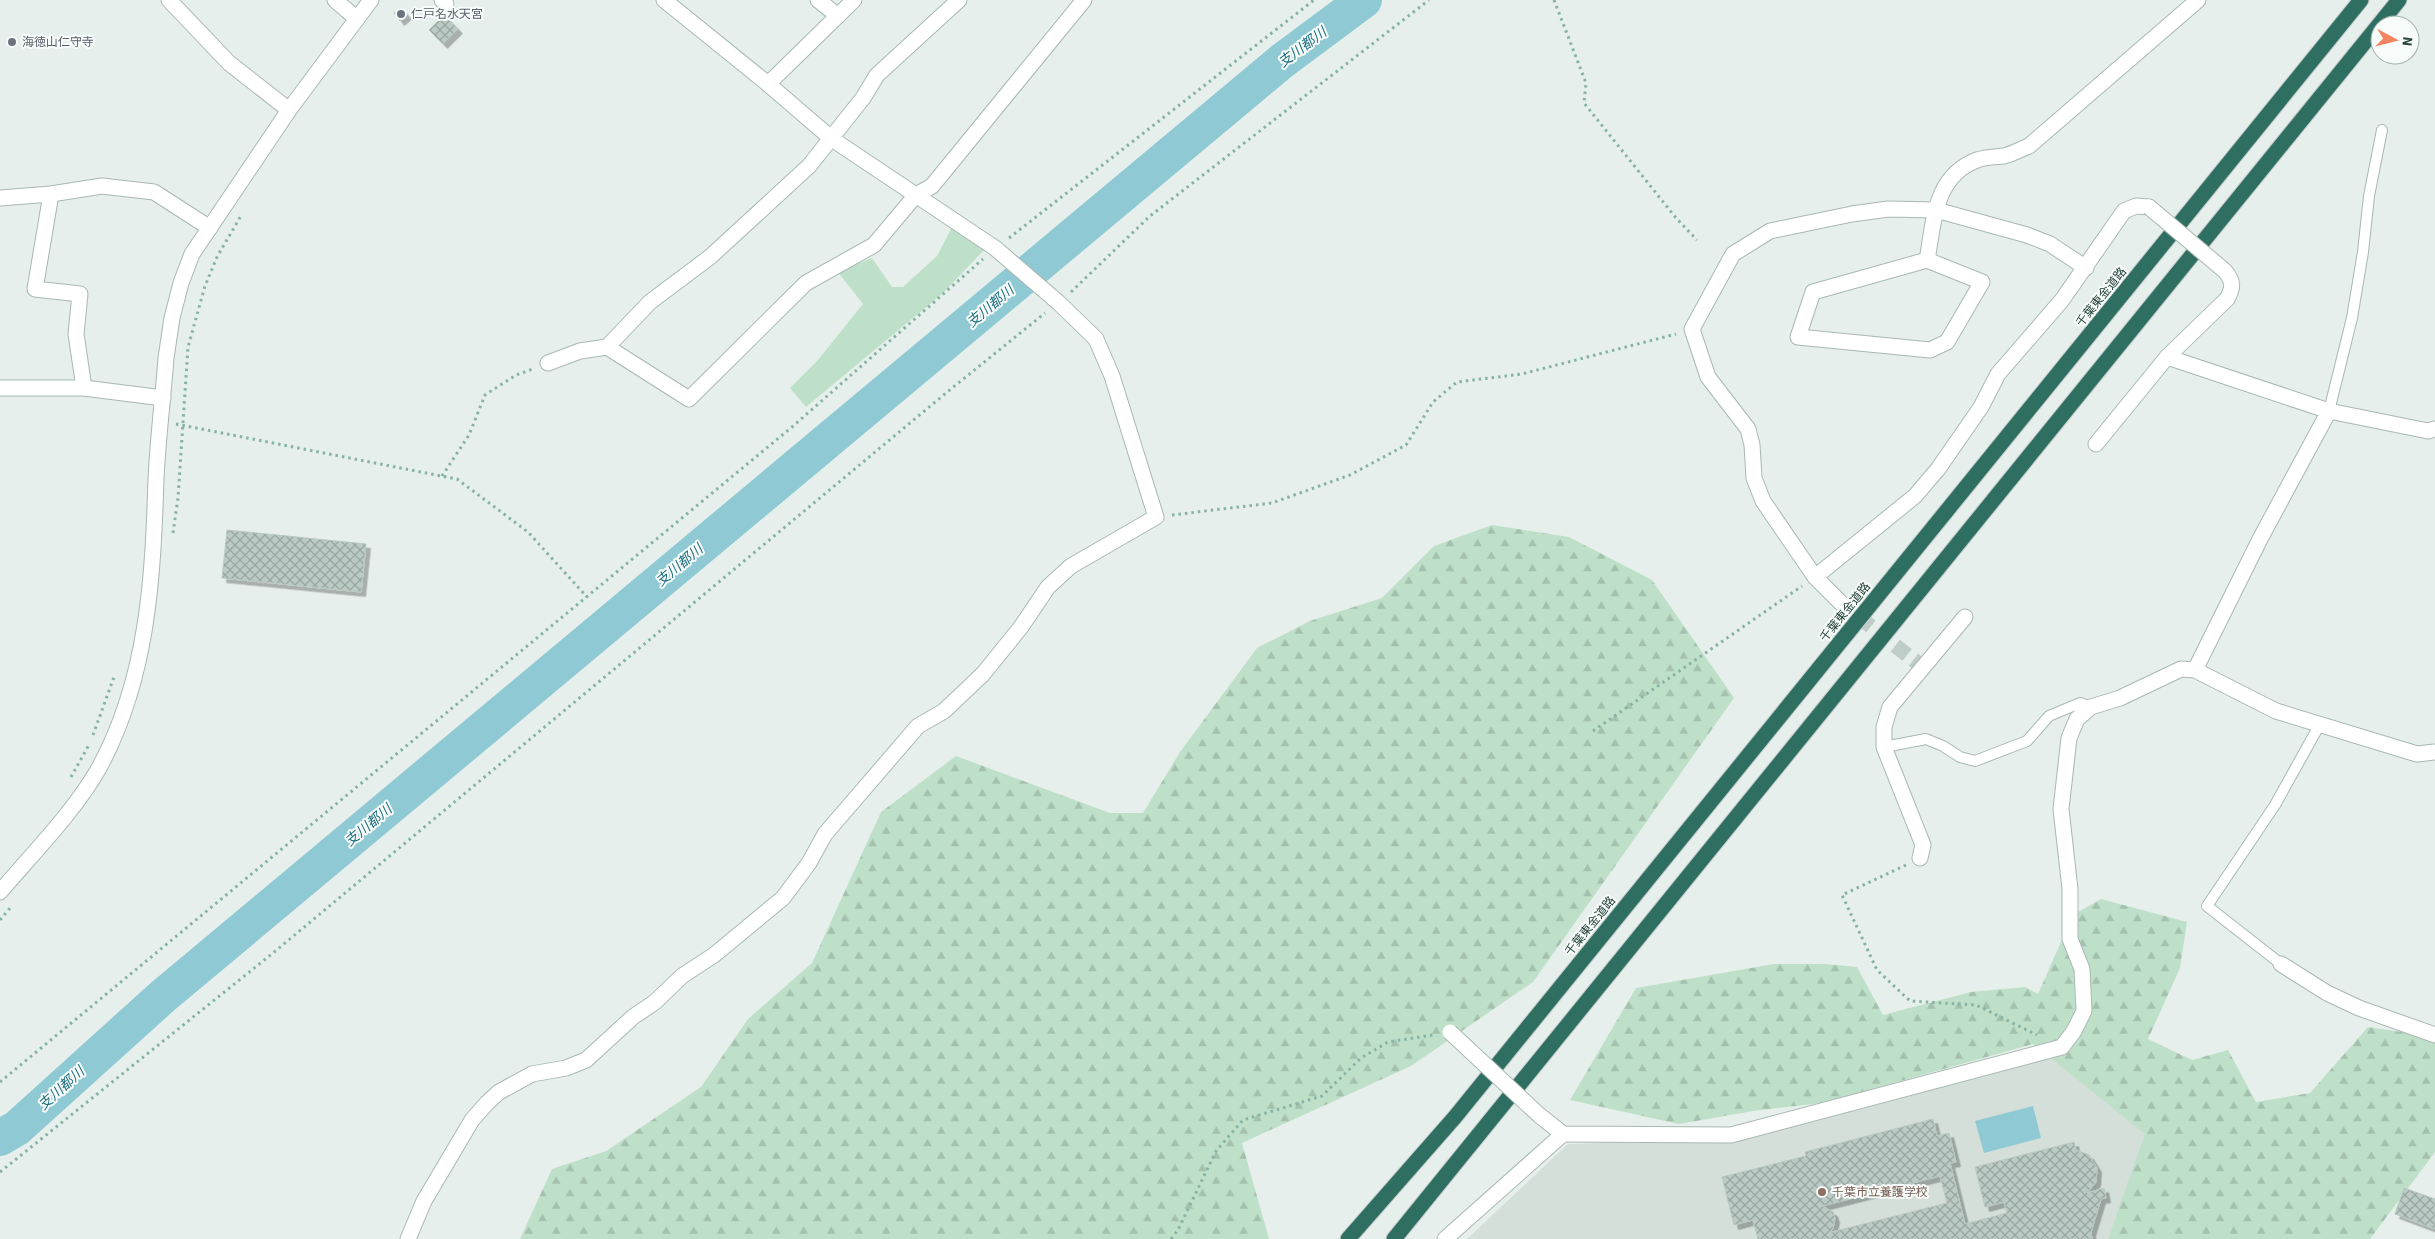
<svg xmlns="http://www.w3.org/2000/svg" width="2435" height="1239" viewBox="0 0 2435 1239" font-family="'Source Sans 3','Noto Sans JP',sans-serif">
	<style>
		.built { fill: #d4dfda }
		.forest { fill: url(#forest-firs) }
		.park { fill: #bfe0c8 }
		.water { fill: #8ec9d4 }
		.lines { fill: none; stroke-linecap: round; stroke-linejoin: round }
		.river { stroke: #8ec9d4; stroke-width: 36 }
		.building { fill: url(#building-cross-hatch); stroke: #b8c9c2; fill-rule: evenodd; filter: url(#shadow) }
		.minor-tunnel { stroke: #bfccc8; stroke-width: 15; stroke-dasharray: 15 8; stroke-linecap: butt }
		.service-casing { stroke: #a8b8b2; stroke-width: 12 }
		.minor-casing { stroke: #a8b8b2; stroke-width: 17 }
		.tertiary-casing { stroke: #a8b8b2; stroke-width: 17 }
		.motorway-casing { stroke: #c2cac8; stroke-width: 17 }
		.path { stroke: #86b3a5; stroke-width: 3; stroke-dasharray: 2.5 4; stroke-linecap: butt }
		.service { stroke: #fff; stroke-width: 10 }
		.minor { stroke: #fff; stroke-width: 15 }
		.tertiary { stroke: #fff; stroke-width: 15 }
		.motorway { stroke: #2f6f62; stroke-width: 15 }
		.minor-bridge-casing { stroke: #a8b8b2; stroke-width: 17; stroke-linecap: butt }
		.minor-bridge { stroke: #fff; stroke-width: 15 }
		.worship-dot { fill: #6b7280; stroke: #f7fbf9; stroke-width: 2 }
		.education-dot { fill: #8d6e63; stroke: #f7fbf9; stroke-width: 2 }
		.labels { text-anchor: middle; stroke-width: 4; stroke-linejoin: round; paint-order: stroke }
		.worship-label { font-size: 12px; fill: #5b616d; stroke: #f7fbf9; text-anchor: start }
		.street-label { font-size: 12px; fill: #24423a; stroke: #f7fbf9 }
		.education-label { font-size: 12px; fill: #785e54; stroke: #f7fbf9; text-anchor: start }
		.water-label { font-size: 14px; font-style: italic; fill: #1c6f80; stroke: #f7fbf9 }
	</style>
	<defs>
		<pattern id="forest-firs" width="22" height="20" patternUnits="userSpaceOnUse" patternTransform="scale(1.25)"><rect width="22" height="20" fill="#bfe0c8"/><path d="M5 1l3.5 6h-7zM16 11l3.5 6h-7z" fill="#a4c1ad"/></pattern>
		<pattern id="building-cross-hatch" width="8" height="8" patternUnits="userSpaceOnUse" patternTransform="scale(1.25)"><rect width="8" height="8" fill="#bbcac4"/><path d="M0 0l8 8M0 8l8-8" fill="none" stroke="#98a6a0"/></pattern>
		<filter id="shadow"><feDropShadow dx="4.5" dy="4.5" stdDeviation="0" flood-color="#0004"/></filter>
	</defs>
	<rect width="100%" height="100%" fill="#e6efeb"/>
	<!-- built -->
	<path class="built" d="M 2051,1057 L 2147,1134 L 2108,1239 L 1467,1239 L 1568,1144 L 1734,1139 Z"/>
	<!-- forest -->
	<g class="forest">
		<path d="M 1492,525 L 1569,537 L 1652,580 L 1734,698 L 1533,982 L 1411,1066 L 1242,1143 L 1269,1239 L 520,1239 L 552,1169 L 606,1151 L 701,1087 L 748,1019 L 812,963 L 881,812 L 956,756 L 1110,813 L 1143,813 L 1180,752 L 1257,648 L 1310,621 L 1382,598 L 1434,546 Z"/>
		<path d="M 2101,899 L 2187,922 L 2180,968 L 2148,1039 L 2192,1060 L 2228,1050 L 2256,1102 L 2310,1093 L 2368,1027 L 2435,1037 L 2435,1152 L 2370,1239 L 2108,1239 L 2145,1134 L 2033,1044 L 1822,1103 L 1753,1111 L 1679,1124 L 1570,1100 L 1636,988 L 1774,964 L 1825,964 L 1857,967 L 1883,1015 L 1971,992 L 2025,987 L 2038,994 L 2073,915 Z"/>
	</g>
	<!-- park -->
	<path class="park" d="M 952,227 L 984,250 L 943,293 L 806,407 L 790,388 L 818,360 L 863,304 L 838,272 L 872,258 L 892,287 L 903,287 L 937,256 Z"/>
	<!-- water -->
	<path class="water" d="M 2033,1106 L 2041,1138 L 1984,1153 L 1975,1121 Z"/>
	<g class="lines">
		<!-- river -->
		<path class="river" d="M 0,1138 L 17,1128 L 162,997 L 1282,61 L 1364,0"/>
	</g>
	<!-- building -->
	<g class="building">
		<path d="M 401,8 L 407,15 L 400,21 L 394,13 Z"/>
		<path d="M 444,15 L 458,29 L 443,44 L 429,30 Z"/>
		<path d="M 227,530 L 366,544 L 361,592 L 222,578 Z"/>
		<path d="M 1933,1119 L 1937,1136 L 1949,1133 L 1956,1162 L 1950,1163 L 1965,1224 L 2007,1213 L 2004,1202 L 1985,1207 L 1975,1167 L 2074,1142 L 2076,1150 L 2089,1155 L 2097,1168 L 2096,1182 L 2087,1193 L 2104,1188 L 2106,1198 L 2101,1199 L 2091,1232 L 2092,1239 L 1758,1239 L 1753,1220 L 1734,1225 L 1722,1177 L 1806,1156 L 1805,1152 ZM 1940,1176 L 1947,1203 L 1828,1233 L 1833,1229 L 1835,1218 L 1833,1212 L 1822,1206 Z"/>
		<path d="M 2404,1188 L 2435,1199 L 2435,1229 L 2395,1214 Z"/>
	</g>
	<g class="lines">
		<!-- minor-tunnel -->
		<path class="minor-tunnel" d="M 1841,603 L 1924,668"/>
		<!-- service casing -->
		<g class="service-casing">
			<g id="service">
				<path d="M 2329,411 L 2352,318 L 2363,252 L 2369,196 L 2382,130"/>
				<path d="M 1884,747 L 1926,739 L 1943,746 L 1960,757 L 1975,761 L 2027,741 L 2049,716 L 2080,703 L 2091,707"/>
				<path d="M 2281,964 L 2207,906 L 2275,805 L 2320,724"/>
			</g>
		</g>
		<!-- minor casing -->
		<g class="minor-casing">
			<g id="minor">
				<path d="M 169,0 L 229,63 L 289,110"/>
				<path d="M 335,0 L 357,19"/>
				<path d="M 442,0 L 446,4"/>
				<path d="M 818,0 L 838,16"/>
				<path d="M 768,84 L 854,0"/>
				<path d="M 51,194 L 35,289 L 80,294 L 76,334 L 84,388"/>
				<path d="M 0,198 L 51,194 L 102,186 L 154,192 L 210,228"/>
				<path d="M 1927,260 L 1982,282 L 1947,342 L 1930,350 L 1798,337 L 1813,292 Z"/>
				<path d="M 1927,260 C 1934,222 1934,176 1977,160 C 1985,157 1995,157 2004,156 C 2012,154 2021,149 2029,146 L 2198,0"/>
				<path d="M 2227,299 L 2167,357 L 2329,411 L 2428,431 L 2435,429"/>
				<path d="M 607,347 L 689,399 L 806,283 L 874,245 L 916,195 L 932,186 L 1084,0"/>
				<path d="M 548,363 L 580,351 L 607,347 L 650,302 L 710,257 L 809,166 L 863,98 L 877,75 L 959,0"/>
				<path d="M 0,388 L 84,388 L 163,398"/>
				<path d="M 2096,444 L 2167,357"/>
				<path d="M 1815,577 L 1915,496 L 1938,469 L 1981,407 L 1998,374 L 2062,300 L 2124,211 L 2136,206 L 2149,207"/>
				<path d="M 1841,603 L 1815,577 L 1763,501 L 1754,478 L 1752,445 L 1748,429 L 1708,377 L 1692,329 L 1733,254 L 1770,231 L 1852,214 L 1888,209 L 1936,210 L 2027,235 L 2050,244 L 2086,268"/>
				<path d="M 2195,670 L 2260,539 L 2329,411"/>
				<path d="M 1920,858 L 1923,845 L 1884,747 L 1884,727 L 1890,707 L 1965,617"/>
				<path d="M 2281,964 L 2327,993 L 2359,1008 L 2435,1035"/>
				<path d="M 1539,1115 L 1563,1134 L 1731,1135 L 2062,1047 L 2074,1031 L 2084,1011 L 2082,969 L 2070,939 L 2070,889 L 2061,809 L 2069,738 L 2077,719 L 2091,707 L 2120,698 L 2181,669 L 2195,670 L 2276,711 L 2417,754 L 2435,752"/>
				<path d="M 408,1239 L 424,1201 L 472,1120 L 487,1103 L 499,1092 L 532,1074 L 566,1068 L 586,1060 L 633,1017 L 655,1002 L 682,976 L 714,955 L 783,898 L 809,863 L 825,834 L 918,726 L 944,711 L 983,674 L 1021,627 L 1048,587 L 1071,566 L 1156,517 L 1112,376 L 1096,339 L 1059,303 L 995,248 L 832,139 L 768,84 L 664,0"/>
				<path d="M 1445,1239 L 1563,1134"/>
			</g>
		</g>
		<!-- tertiary casing -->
		<g class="tertiary-casing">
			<path id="tertiary" d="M 0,892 C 33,853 74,812 99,768 C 148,678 153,578 156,478 C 158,438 163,398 166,358 L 172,318 L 181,283 L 192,254 L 289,110 L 371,0"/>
		</g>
		<!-- motorway casing -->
		<g class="motorway-casing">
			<g id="motorway">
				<path d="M 1348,1239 L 1455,1117 L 2361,0"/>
				<path d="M 1394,1239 L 2399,0"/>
			</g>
		</g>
		<!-- path -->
		<g class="path">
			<path d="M 1554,0 L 1586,83 L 1584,103 L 1676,218 L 1697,240"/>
			<path d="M 1009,238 L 1314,0"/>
			<path d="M 1071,292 L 1150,216 L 1429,0"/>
			<path d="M 176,424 L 457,479 L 528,532 L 587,597"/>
			<path d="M 442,476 L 469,435 L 485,395 L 516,375 L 533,369"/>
			<path d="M 1172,515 L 1272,503 L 1350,475 L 1406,445 L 1433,402 L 1457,382 L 1522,374 L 1676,334"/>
			<path d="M 173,533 L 178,498 L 188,347 L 205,286 L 217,257 L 242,214"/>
			<path d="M 1593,731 L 1802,586"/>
			<path d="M 93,735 L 114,677"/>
			<path d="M 71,777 L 90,743"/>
			<path d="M 1906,865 L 1842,895 L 1877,970 L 1910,1001 L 1976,1005 L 2037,1035"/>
			<path d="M 0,920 L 11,907"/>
			<path d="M 0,1082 L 792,427 L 983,259"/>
			<path d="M 0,1172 L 273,953 L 946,393 L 1045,313"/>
			<path d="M 1171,1239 L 1178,1230 L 1216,1151 L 1243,1120 L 1322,1096 L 1361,1058 L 1388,1042 L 1433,1035"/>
		</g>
		<!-- service -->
		<use href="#service" class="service"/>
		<!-- minor -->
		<use href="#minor" class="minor"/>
		<!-- tertiary -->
		<use href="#tertiary" class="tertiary"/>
		<!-- motorway -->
		<use href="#motorway" class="motorway"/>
		<!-- minor-bridge casing -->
		<g class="minor-bridge-casing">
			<g id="minor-bridge">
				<path d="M 2149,207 L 2225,271 C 2233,281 2234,287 2227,299"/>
				<path d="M 1450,1032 L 1539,1115"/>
			</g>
		</g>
		<!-- minor-bridge -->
		<use href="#minor-bridge" class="minor-bridge"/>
	</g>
	<!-- markers -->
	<g class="worship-dot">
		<circle cx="401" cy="14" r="5"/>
		<circle cx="12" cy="42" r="5"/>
	</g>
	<circle class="education-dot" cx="1822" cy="1192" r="5"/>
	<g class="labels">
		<!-- worship labels -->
		<g class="worship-label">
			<text x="411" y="18">仁戸名水天宮</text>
			<text x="22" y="46">海徳山仁守寺</text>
		</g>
		<!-- street labels -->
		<g class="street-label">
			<text transform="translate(2101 297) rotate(-51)" y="4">千葉東金道路</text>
			<text transform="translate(1845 612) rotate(-51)" y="4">千葉東金道路</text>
			<text transform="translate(1590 926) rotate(-51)" y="4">千葉東金道路</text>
		</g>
		<!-- education labels -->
		<g class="education-label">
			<text x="1832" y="1196">千葉市立養護学校</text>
		</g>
		<!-- water labels -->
		<g class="water-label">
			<text transform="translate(1302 47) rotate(-37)" y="5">支川都川</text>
			<text transform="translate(990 306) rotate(-40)" y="5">支川都川</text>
			<text transform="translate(679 565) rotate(-40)" y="5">支川都川</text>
			<text transform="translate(368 825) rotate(-40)" y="5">支川都川</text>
			<text transform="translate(61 1088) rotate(-42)" y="5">支川都川</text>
		</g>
	</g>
	<!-- north arrow -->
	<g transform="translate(2395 40) rotate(97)"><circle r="24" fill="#f7fbf9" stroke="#a3b1ad"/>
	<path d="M0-4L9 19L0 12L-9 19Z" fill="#f4845f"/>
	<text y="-8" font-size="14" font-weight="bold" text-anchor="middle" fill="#24423a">N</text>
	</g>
</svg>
